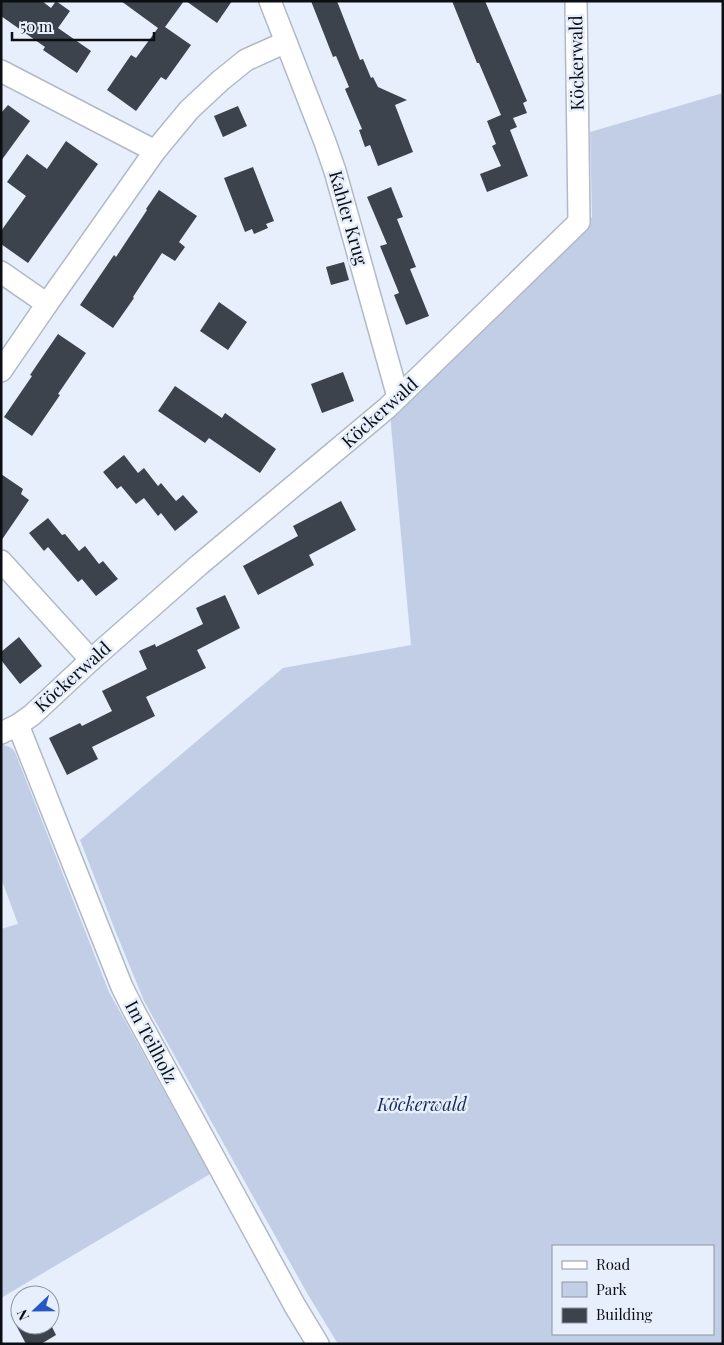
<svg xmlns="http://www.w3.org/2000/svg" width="724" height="1345" viewBox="0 0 724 1345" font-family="'Playfair Display',serif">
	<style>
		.green { fill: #c2cee6; fill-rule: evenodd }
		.building { fill: #3d434d }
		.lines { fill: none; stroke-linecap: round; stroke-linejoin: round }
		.minor-casing { stroke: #b2b9c6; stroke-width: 24 }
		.minor { stroke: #fff; stroke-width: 21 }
		.labels { text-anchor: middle; stroke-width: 5; stroke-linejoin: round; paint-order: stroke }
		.street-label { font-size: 18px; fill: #0b0e12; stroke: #e7effc }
		.park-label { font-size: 18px; font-style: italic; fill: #132957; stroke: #e7effc }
	</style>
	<rect width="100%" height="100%" fill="#e7effc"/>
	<!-- green -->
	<g class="green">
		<path d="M 723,93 L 723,1344 L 338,1344 L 307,1293 L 144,1001 L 115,930 L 80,840 L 283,668 L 411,645 L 391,425 L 391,405 L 592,217 L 590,132 ZM 553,1246 L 713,1246 L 713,1334 L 553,1334 Z"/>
		<path d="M 1,745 C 8,745 11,747 15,752 L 109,992 L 210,1174 L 1,1298 L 1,929 L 18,924 L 1,878 Z"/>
	</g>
	<!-- building -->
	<g class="building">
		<path d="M 1,1 L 42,1 L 51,8 L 56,1 L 70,11 L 58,28 L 91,51 L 77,73 L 43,50 L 45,47 L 1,16 Z"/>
		<path d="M 121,1 L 184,1 L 165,27 L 191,45 L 166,80 L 161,77 L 136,111 L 107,90 L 131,55 L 136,58 L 158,28 Z"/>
		<path d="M 186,1 L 232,1 L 217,23 Z"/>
		<path d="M 311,1 L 337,1 L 360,60 L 363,59 L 371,78 L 373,77 L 378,87 L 407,100 L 395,105 L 413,152 L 378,166 L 370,145 L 365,147 L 359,130 L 362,129 L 345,89 L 349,87 L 336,56 L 333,57 Z"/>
		<path d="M 452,1 L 485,1 L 527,101 L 523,103 L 527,113 L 513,118 L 517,127 L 510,130 L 528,176 L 487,192 L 480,174 L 501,166 L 492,146 L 496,144 L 487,121 L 501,115 L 479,63 L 477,63 Z"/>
		<path d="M 8,105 L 30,121 L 1,161 L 1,113 Z"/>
		<path d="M 238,106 L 247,126 L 223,137 L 214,116 Z"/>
		<path d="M 66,141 L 98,164 L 28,263 L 1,244 L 1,231 L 26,196 L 7,182 L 27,154 L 47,169 Z"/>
		<path d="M 253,167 L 274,221 L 266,224 L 268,228 L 254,234 L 252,229 L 245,232 L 224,178 Z"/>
		<path d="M 391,187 L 403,217 L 397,219 L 416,267 L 410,269 L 429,316 L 406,325 L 394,295 L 399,293 L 380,246 L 387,244 L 367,197 Z"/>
		<path d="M 159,190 L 197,216 L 179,242 L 185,247 L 175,261 L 162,253 L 133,297 L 134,298 L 113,328 L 80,305 L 114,255 L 116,257 L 147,210 L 146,209 Z"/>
		<path d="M 344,262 L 349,280 L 331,285 L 326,267 Z"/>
		<path d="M 219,302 L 247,322 L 228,350 L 200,331 Z"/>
		<path d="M 58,334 L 86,353 L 58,394 L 60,395 L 32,436 L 4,417 L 32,376 L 30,375 Z"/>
		<path d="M 343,372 L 354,401 L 322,413 L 311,384 Z"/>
		<path d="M 175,386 L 222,418 L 225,413 L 276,449 L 260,473 L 209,438 L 205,443 L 158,411 Z"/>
		<path d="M 124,455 L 138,473 L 144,468 L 158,486 L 161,483 L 176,501 L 183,495 L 198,512 L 175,531 L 161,513 L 158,516 L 144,498 L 136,504 L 121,486 L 117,489 L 103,472 Z"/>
		<path d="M 1,474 L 23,489 L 21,494 L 29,500 L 1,541 Z"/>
		<path d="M 341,501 L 356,530 L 309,555 L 314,565 L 258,595 L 243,566 L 298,536 L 293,526 Z"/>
		<path d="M 48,518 L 62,535 L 65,534 L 79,551 L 85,546 L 99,564 L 103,561 L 118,579 L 96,596 L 82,579 L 78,582 L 48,547 L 44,551 L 29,533 Z"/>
		<path d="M 225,595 L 240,628 L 197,650 L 206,668 L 146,697 L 155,716 L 92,747 L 98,759 L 67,775 L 49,738 L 80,723 L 82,726 L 112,711 L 102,691 L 147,669 L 139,651 L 155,644 L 156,647 L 203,624 L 196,608 Z"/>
		<path d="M 19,637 L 42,666 L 20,684 L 1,660 L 1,652 Z"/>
		<path d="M 16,1325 L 51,1325 L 56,1335 L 41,1344 L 26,1344 Z"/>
	</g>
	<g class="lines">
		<!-- minor casing -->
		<g class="minor-casing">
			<g id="minor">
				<path d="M 270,1 L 325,142 L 335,171 L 398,397"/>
				<path d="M 1,71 L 155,151"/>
				<path d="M 1,272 L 47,304 L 1,371"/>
				<path d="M 47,304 L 155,151 L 189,110 L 220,81 L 246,60 L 286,42"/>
				<path d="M 1,561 L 91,660"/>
				<path d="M 18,725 L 122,987 L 134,1011 L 295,1306 L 318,1344"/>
				<path d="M 1,733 L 18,725 L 32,715 L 91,660 L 199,565 L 387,408 L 579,222 L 576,1"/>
			</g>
		</g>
		<!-- minor -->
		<use href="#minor" class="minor"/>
	</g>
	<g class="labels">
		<!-- street labels -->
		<g class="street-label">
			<text transform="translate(577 63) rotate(-91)" y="6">Köckerwald</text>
			<text transform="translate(348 218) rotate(74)" y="6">Kahler Krug</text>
			<text transform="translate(380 413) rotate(-42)" y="6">Köckerwald</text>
			<text transform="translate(73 677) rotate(-42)" y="6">Köckerwald</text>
			<text transform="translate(151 1042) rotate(62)" y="6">Im Teilholz</text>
		</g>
		<!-- park labels -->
		<g class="park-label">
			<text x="422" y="1111">Köckerwald</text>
		</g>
	</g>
	<!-- border -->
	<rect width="724" height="1345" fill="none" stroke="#0b0e12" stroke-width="5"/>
	<!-- legend -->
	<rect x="552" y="1245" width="162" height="90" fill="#e7effc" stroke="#8f959e"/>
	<rect x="562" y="1261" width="25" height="8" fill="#ffffff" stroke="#8f959e"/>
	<text x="596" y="1270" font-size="15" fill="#0b0e12">Road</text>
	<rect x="562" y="1282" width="25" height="15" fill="#c2cee6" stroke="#8f959e"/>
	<text x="596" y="1295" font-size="15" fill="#0b0e12">Park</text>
	<rect x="562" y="1308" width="25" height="15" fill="#3d434d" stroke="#8f959e"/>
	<text x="596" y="1320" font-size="15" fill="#0b0e12">Building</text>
	<!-- north arrow -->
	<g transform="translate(35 1310) rotate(248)"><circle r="24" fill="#e7effc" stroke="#8f959e"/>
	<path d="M0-4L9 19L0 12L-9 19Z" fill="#2358c5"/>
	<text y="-8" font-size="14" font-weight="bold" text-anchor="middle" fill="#0b0e12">N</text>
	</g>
	<!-- scale -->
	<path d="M12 32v8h142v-8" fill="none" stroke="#0b0e12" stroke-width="2.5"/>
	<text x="20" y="32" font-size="15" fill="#0b0e12" stroke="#e7effc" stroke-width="4" paint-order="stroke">50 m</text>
</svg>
